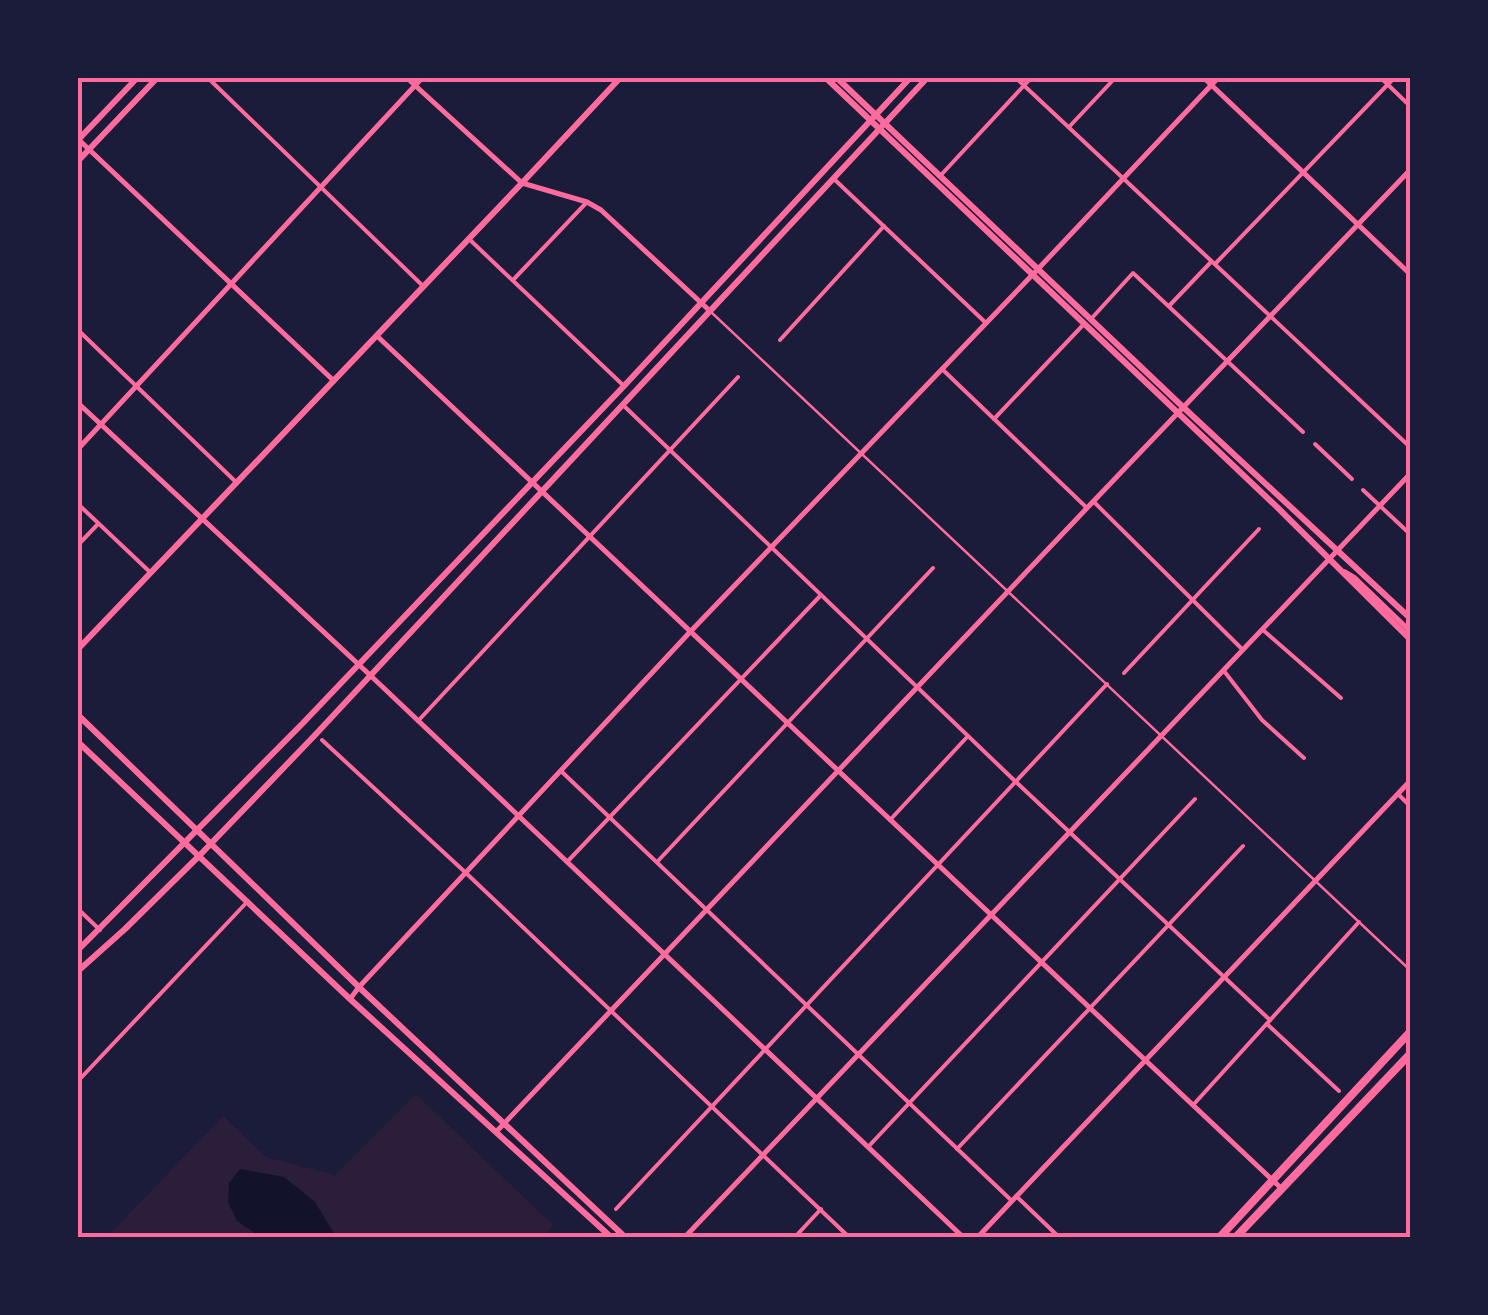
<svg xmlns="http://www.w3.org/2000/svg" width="1488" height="1315" viewBox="0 0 1488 1315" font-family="'Work Sans',sans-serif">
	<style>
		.green { fill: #2a1e3b }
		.water { fill: #12122b }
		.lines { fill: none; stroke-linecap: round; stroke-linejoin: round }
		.pedestrian { stroke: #ff6b9d; stroke-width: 2.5 }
		.minor { stroke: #ff6b9d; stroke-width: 4 }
		.tertiary { stroke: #ff6b9d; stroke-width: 5 }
		.secondary { stroke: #ff6b9d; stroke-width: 6 }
		.trunk { stroke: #ff6b9d; stroke-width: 8 }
		.neatline { fill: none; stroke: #ff6b9d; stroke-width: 4 }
	</style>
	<rect width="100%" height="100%" fill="#1b1b3a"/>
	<!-- green -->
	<path class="green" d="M 416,1094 L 553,1225 L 542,1238 L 106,1238 L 223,1116 L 266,1157 L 335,1175 Z"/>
	<!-- water -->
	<path class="water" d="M 240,1169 L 284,1177 L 315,1202 L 336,1237 L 261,1237 L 237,1221 L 228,1202 L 229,1183 Z"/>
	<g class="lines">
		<!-- pedestrian -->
		<path class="pedestrian" d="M 711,312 L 1410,970"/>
		<!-- minor -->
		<g class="minor">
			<path d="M 208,78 L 423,286"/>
			<path d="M 1016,78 L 1410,447"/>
			<path d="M 1381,78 L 1410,106"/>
			<path d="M 1069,127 L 1115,78"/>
			<path d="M 941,175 L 1031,78"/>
			<path d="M 834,179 L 986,323"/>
			<path d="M 469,239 L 624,386"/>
			<path d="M 1215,264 L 1394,78"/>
			<path d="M 514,279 L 587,202"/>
			<path d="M 1169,306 L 1211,262"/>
			<path d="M 1091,319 L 1133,273 L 1303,432"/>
			<path d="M 78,330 L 237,483"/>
			<path d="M 780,340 L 884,226"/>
			<path d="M 942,369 L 1087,508"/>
			<path d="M 623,405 L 1016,782 L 1270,1020"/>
			<path d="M 994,419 L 1084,324"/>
			<path d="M 1315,444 L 1352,479"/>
			<path d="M 1363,490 L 1410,534"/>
			<path d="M 1094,502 L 1243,650"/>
			<path d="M 78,504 L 151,573"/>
			<path d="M 78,545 L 98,524"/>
			<path d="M 1263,630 L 1341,698"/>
			<path d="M 1224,671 L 1262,720 L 1304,758"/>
			<path d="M 1124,673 L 1259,529"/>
			<path d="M 418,721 L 738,377"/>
			<path d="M 322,740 L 466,873 L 850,1238"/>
			<path d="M 561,771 L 1012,1201"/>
			<path d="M 1398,794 L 1410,806"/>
			<path d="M 890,820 L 968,736"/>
			<path d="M 567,862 L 821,595"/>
			<path d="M 657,862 L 933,568"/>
			<path d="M 78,909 L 100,930"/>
			<path d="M 1267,1024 L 1339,1091"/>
			<path d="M 78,1081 L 248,901"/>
			<path d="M 1194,1104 L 1359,922"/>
			<path d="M 868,1147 L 1195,799"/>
			<path d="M 957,1149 L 1243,846"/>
			<path d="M 1016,1196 L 1060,1238"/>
			<path d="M 616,1209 L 1107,684"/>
			<path d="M 794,1238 L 821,1209"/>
		</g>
		<!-- tertiary -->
		<g class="tertiary">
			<path d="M 407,78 L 522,183 L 587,202 L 601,210 L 710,311"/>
			<path d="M 1204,78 L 1410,274"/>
			<path d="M 78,139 L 334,381"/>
			<path d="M 377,336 L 1282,1189"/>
			<path d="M 78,403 L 371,676 L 964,1238"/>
			<path d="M 78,449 L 422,78"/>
			<path d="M 1345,572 L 1355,578 L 1410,631"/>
			<path d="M 350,999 L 359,987 L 690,632 L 1038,269 L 1218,78"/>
			<path d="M 497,1131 L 1087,508 L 1410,170"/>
			<path d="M 684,1238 L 1410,474"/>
			<path d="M 977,1238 L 1410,781"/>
		</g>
		<!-- secondary -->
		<g class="secondary">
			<path d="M 826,78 L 1278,508 L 1410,639"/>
			<path d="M 837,78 L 1183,407 L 1410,618"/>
			<path d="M 78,140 L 137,78"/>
			<path d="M 78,161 L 157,78"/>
			<path d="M 78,649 L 522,183 L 620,78"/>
			<path d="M 78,715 L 363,991 L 626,1238"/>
			<path d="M 78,742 L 350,999 L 612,1238"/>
			<path d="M 78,950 L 303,723 L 624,386 L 910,78"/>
			<path d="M 78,971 L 125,929 L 200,855 L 316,734 L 927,78"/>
		</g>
		<!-- trunk -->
		<g class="trunk">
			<path d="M 1219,1238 L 1410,1032"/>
			<path d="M 1235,1238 L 1410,1054"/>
		</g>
	</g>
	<!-- border -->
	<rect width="1488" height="1315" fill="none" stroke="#1b1b3a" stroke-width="160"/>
	<rect x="80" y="80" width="1328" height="1155" class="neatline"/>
</svg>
